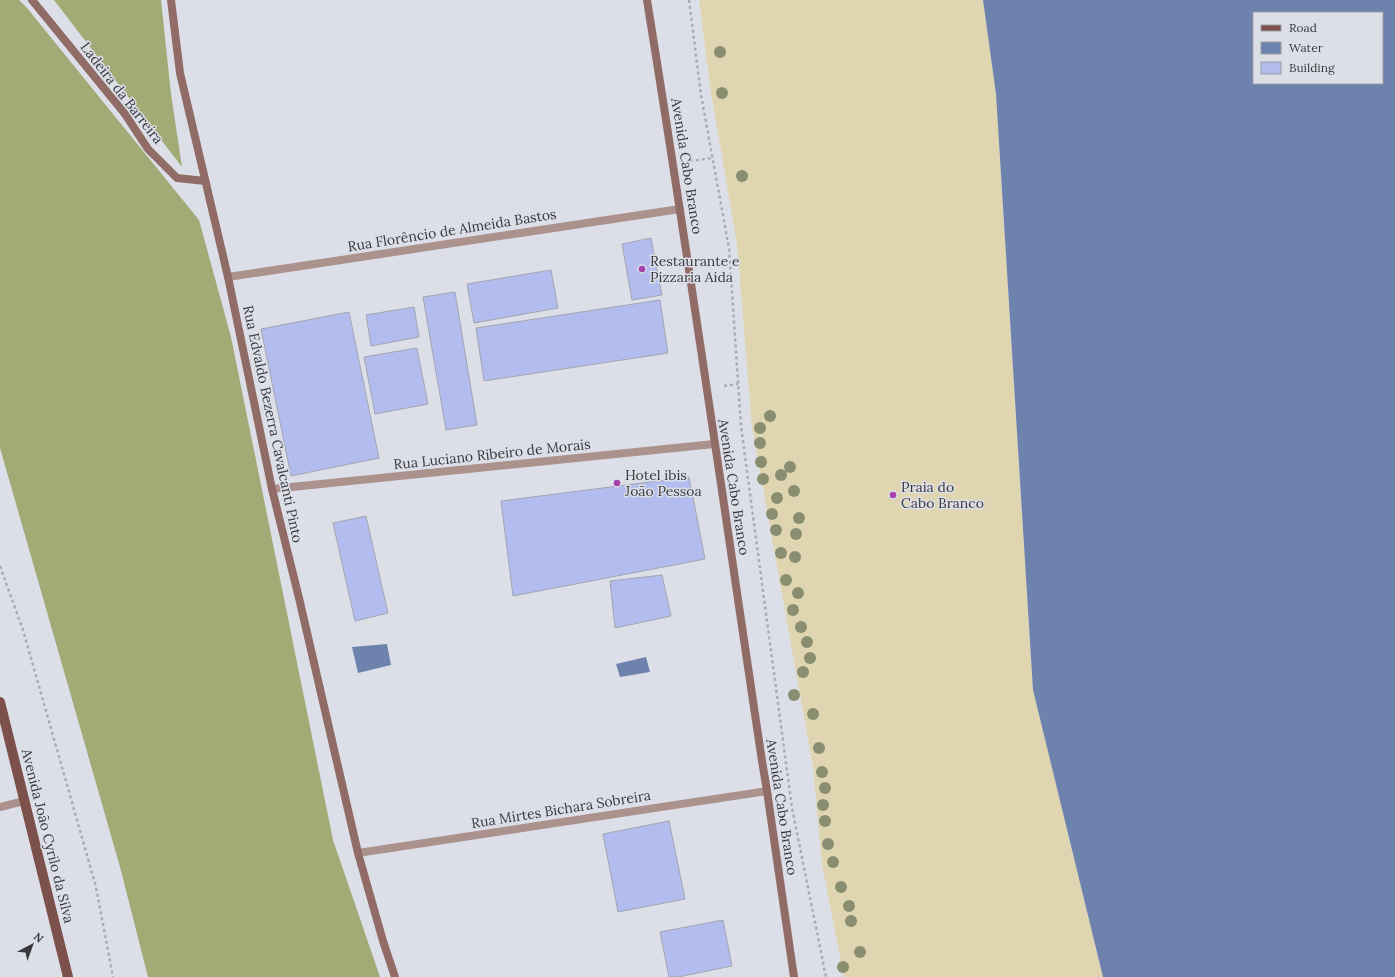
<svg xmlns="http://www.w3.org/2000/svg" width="1395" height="977" viewBox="0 0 1395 977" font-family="Lora,serif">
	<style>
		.forest { fill: #a2aa76 }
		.sand { fill: #dfd6b1 }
		.water { fill: #6d83ae; fill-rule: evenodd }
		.building { fill: #b3bcee; stroke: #a3a5ae }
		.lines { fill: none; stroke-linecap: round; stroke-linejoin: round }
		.path { stroke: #aaabb3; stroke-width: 2.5; stroke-dasharray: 3 3; stroke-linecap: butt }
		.street { stroke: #ac928d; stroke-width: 8 }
		.secondary { stroke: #916c66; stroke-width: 8 }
		.primary { stroke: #7d514b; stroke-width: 10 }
		.tree { fill: #8a8e71 }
		.poi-dot { fill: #a343ab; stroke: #dddfe8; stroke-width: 1.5 }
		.labels { text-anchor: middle; stroke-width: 3; stroke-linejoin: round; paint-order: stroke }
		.street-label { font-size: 14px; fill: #393a3e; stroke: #dddfe8 }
		.poi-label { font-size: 14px; fill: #393a3e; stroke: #dddfe8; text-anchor: start }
	</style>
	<rect width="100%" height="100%" fill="#dddfe8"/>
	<!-- forest -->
	<g class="forest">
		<path d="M 0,0 L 19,0 L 27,8 L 199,220 L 231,337 L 333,840 L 380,977 L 148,977 L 120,867 L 0,448 Z"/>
		<path d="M 54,0 L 161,0 L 171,94 L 182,167 Z"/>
	</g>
	<!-- sand -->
	<path class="sand" d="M 699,0 L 983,0 L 996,94 L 1033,690 L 1103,977 L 844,977 L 822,864 L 813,767 L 752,427 L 737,244 L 710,87 Z"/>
	<!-- water -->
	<g class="water">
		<path d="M 983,0 L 1395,0 L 1395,977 L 1103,977 L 1033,690 L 996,94 ZM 1254,13 L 1382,13 L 1382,83 L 1254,83 Z"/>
		<path d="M 387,644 L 391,665 L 358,673 L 352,647 Z"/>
		<path d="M 646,657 L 650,672 L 620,677 L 616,664 Z"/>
	</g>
	<!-- building -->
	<g class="building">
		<path d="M 651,238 L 662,295 L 632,300 L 622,244 Z"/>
		<path d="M 551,270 L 558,308 L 474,323 L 467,284 Z"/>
		<path d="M 455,292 L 477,425 L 446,430 L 423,297 Z"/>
		<path d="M 660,300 L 668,353 L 484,381 L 476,328 Z"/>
		<path d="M 414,307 L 419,337 L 371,346 L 366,315 Z"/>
		<path d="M 349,312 L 379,458 L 291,476 L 261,329 Z"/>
		<path d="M 417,348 L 428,404 L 375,414 L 364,357 Z"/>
		<path d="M 689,477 L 705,559 L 513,596 L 501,501 Z"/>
		<path d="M 366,516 L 388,613 L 355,621 L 333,523 Z"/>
		<path d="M 662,575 L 671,616 L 615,628 L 610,581 Z"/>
		<path d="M 669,821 L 685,899 L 618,912 L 603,834 Z"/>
		<path d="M 723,920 L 732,966 L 678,977 L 669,977 L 660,932 Z"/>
	</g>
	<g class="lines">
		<!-- path -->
		<g class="path">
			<path d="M 689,0 L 701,95 L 729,248 L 741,426 L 792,808 L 826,977"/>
			<path d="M 690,161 L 712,158"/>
			<path d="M 724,386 L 738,384"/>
			<path d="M 0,566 L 23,630 L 96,887 L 113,977"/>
		</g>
		<!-- street -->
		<g class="street">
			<path d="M 228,277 L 680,209"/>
			<path d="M 272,489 L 714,444"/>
			<path d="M 0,807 L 24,801"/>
			<path d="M 358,853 L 767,791"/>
		</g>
		<!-- secondary -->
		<g class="secondary">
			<path d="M 32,0 L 125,114 L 148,149 L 177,178 L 205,181"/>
			<path d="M 171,0 L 180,73 L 228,277 L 272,489 L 299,598 L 358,853 L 383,941 L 395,977"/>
			<path d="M 647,0 C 688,253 724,507 762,761 L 767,791 L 794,977"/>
		</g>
		<!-- primary -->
		<path class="primary" d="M 0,702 L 68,977"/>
	</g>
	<!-- trees -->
	<g class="tree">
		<circle cx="720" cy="52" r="6"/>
		<circle cx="722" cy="93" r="6"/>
		<circle cx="742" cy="176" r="6"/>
		<circle cx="770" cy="416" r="6"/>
		<circle cx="760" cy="428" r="6"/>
		<circle cx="760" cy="443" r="6"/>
		<circle cx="761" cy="462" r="6"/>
		<circle cx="790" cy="467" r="6"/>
		<circle cx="781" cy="475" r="6"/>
		<circle cx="763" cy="479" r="6"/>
		<circle cx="794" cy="491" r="6"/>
		<circle cx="777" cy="498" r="6"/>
		<circle cx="772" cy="514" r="6"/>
		<circle cx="799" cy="518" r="6"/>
		<circle cx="776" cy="530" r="6"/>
		<circle cx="796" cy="534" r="6"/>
		<circle cx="781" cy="553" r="6"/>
		<circle cx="795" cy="557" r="6"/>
		<circle cx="786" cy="580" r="6"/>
		<circle cx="798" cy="593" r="6"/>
		<circle cx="793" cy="610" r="6"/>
		<circle cx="801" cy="627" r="6"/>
		<circle cx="807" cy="642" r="6"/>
		<circle cx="810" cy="658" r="6"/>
		<circle cx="803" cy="672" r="6"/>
		<circle cx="794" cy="695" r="6"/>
		<circle cx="813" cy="714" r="6"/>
		<circle cx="819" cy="748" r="6"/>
		<circle cx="822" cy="772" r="6"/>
		<circle cx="825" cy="788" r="6"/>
		<circle cx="823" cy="805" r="6"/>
		<circle cx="825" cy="821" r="6"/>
		<circle cx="828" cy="844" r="6"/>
		<circle cx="833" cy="862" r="6"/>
		<circle cx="841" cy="887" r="6"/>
		<circle cx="849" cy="906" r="6"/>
		<circle cx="851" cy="921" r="6"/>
		<circle cx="860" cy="952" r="6"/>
		<circle cx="843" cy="967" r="6"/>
	</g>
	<!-- markers -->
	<g class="poi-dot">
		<circle cx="642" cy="269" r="4"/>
		<circle cx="617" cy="483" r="4"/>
		<circle cx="893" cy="495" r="4"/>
	</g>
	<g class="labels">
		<!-- street labels -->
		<g class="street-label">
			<text transform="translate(122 93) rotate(52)" y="5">Ladeira da Barreira</text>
			<text transform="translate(687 166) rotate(81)" y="5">Avenida Cabo Branco</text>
			<text transform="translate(452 230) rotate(-9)" y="5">Rua Florêncio de Almeida Bastos</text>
			<text transform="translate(273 424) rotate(78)" y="5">Rua Edvaldo Bezerra Cavalcanti Pinto</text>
			<text transform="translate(492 454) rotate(-6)" y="5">Rua Luciano Ribeiro de Morais</text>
			<text transform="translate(734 487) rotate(81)" y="5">Avenida Cabo Branco</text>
			<text transform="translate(782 807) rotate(81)" y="5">Avenida Cabo Branco</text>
			<text transform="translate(561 809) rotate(-9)" y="5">Rua Mirtes Bichara Sobreira</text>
			<text transform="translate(48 836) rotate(76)" y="5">Avenida João Cyrilo da Silva</text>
		</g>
		<!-- poi labels -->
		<g class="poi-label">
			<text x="650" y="266">Restaurante e<tspan x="650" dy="16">Pizzaria Aida</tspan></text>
			<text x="625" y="480">Hotel ibis<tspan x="625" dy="16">João Pessoa</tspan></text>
			<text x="901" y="492">Praia do<tspan x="901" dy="16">Cabo Branco</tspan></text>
		</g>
	</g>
	<!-- legend -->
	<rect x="1253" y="12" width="130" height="72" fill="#dddfe8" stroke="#9b9da4"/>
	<rect x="1261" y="25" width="20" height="6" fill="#7d514b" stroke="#9b9da4"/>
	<text x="1289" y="32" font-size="12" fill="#393a3e">Road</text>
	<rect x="1261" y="42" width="20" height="12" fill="#6d83ae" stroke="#9b9da4"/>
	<text x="1289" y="52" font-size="12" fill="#393a3e">Water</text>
	<rect x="1261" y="62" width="20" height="12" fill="#b3bcee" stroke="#9b9da4"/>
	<text x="1289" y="72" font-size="12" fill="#393a3e">Building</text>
	<!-- north arrow -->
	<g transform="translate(32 945) rotate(41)" stroke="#dddfe8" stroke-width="3" paint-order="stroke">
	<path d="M0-3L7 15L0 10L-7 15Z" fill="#393a3e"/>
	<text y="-6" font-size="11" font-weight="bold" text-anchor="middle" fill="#393a3e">N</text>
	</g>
</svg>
